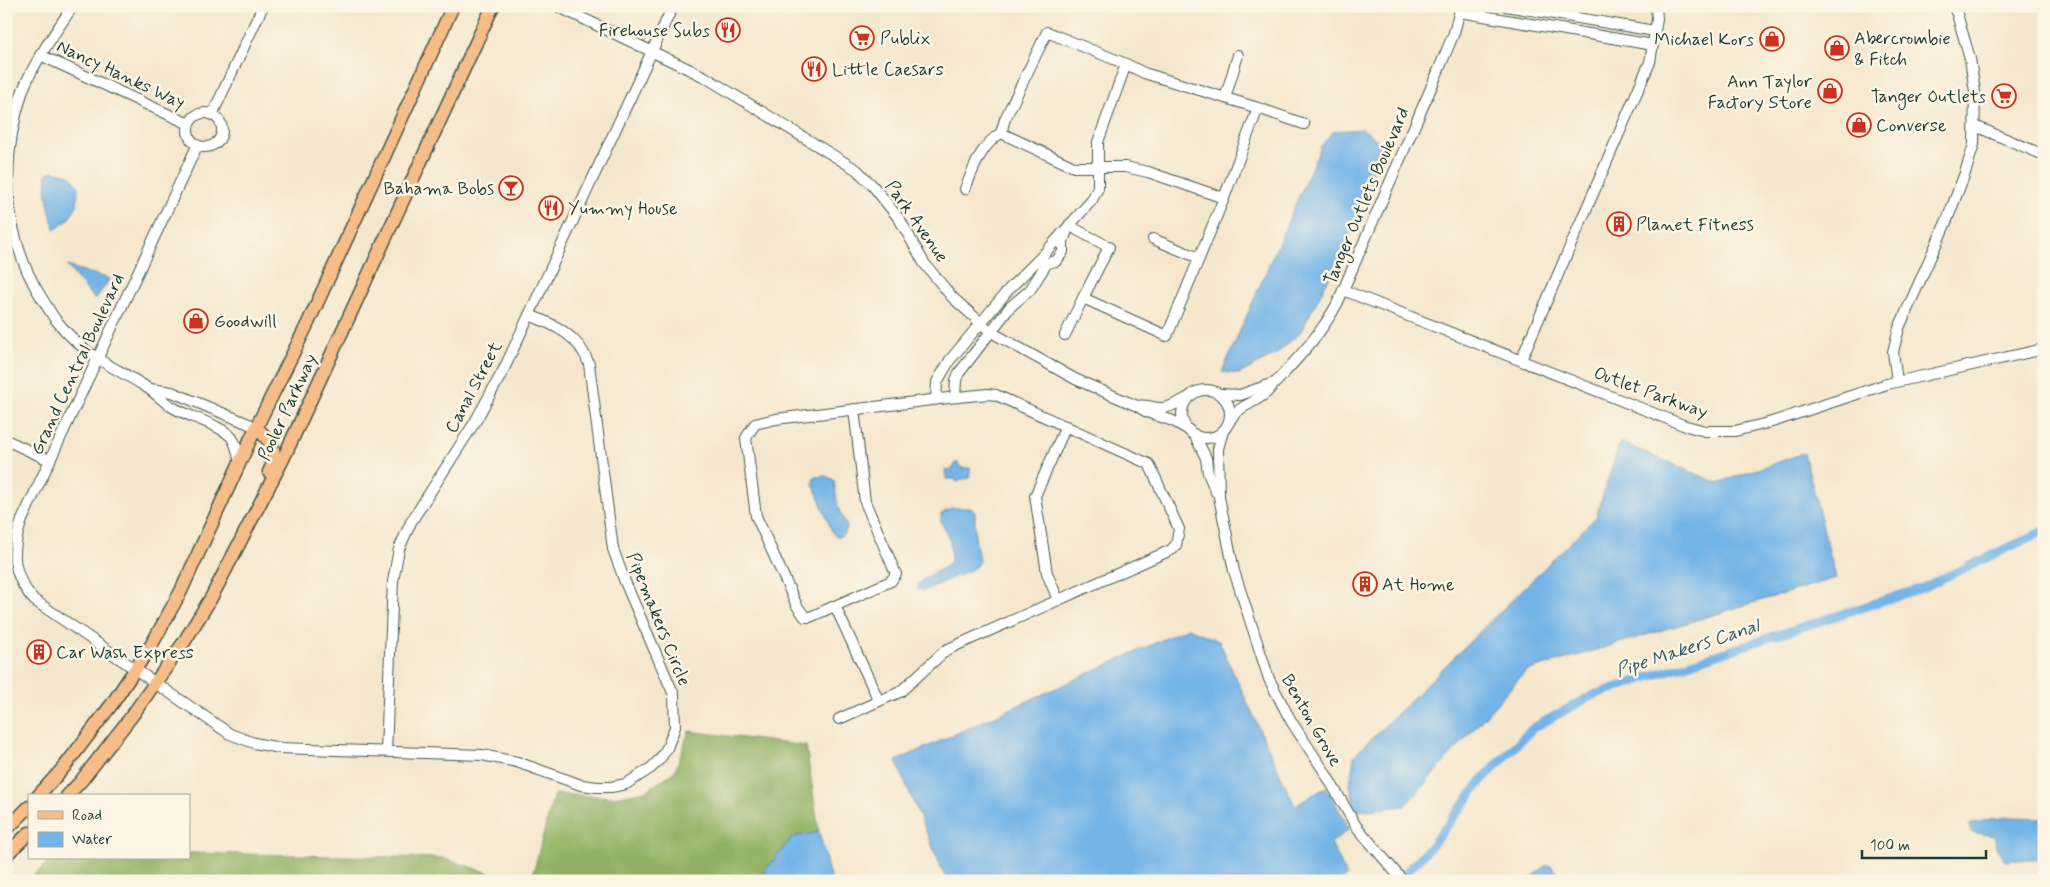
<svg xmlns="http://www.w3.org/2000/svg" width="2050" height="887" viewBox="0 0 2050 887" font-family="Mynerve,sans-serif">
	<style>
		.forest { fill: #90b164; stroke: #58774c }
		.water { fill: #73b4e7; stroke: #49788e }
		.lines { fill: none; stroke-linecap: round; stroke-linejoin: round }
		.canal { stroke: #73b4e7; stroke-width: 9 }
		.minor-casing { stroke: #3f564b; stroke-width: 12 }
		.major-casing { stroke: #3f564b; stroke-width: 15 }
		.minor { stroke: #fff; stroke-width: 10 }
		.major { stroke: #f7bd88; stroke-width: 12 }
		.labels { text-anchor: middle; stroke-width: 5; stroke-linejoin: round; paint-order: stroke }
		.poi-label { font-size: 18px; fill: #1f3d34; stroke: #fcf5e5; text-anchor: start }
		.street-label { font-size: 18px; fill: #1f3d34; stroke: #fcf5e5 }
		.water-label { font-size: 19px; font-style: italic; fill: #345b61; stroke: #fcf5e5 }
	</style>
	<rect width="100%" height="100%" fill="#fcf5e5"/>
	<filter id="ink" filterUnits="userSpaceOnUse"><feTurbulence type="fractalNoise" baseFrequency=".02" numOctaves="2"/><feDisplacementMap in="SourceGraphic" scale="10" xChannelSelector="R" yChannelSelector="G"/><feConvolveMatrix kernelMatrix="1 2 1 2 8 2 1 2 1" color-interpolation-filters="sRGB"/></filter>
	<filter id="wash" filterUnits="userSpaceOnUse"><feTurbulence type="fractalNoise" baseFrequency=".0096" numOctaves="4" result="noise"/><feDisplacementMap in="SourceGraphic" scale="20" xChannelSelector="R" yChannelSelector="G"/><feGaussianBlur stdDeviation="1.12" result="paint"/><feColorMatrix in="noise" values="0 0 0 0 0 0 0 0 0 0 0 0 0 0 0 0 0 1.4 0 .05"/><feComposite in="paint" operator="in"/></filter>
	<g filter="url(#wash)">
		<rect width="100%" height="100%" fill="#f5e7cd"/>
		<!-- forest -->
		<g class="forest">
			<path d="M 689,731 L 806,746 L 819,832 L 793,837 L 756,881 L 531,881 L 554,794 L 614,797 L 646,791 L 675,771 Z"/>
			<path d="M 189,853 L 442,858 L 515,881 L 28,881 L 52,858 L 189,858 Z"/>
		</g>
		<!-- water -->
		<g class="water">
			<path d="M 1363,129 L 1382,144 L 1360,209 L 1340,257 L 1300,333 L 1275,355 L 1239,374 L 1222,372 L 1321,146 L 1334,131 Z"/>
			<path d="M 53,171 L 70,175 L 78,186 L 77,205 L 68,220 L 55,230 C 49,212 45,192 47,173 Z"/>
			<path d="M 67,266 L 110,279 L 95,300 Z"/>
			<path d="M 1620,442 L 1718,483 L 1804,453 L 1836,578 L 1526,671 L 1405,806 L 1356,811 L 1350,785 L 1354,756 L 1596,517 Z"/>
			<path d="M 955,463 L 959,463 L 962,468 L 970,468 L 970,478 L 962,479 L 960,481 L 957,482 L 955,479 L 946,479 L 945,470 L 953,469 Z"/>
			<path d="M 826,476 L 834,480 L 838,507 L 847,527 L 845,533 L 839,537 L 833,534 L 813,483 L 814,477 Z"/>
			<path d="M 951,508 L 971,508 L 975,512 L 975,536 L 979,561 L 976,566 L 970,570 L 923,591 L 918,589 L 918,585 C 925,574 942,572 951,561 L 950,541 L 941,521 L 941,514 Z"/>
			<path d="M 1188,628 L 1219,641 L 1295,806 L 1326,787 L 1350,829 L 1331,843 L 1347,876 L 1342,881 L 947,881 L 896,761 Z"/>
			<path d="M 2011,817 L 2044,818 L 2044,858 L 2005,861 L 1997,849 L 1995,836 L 1971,832 L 1969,825 L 1990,819 Z"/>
			<path d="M 819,832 L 831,881 L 756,881 L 793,837 Z"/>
			<path d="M 1545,866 L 1551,866 L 1566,881 L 1528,881 Z"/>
		</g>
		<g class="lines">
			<!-- canal -->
			<path class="canal" d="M 1398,881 L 1432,845 L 1482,780 L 1533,728 L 1593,695 L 1922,588 L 2044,531"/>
		</g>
	</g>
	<g filter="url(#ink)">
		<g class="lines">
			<!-- minor casing -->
			<g class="minor-casing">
				<g id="minor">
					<path d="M 73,6 C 55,33 35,60 23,90 C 0,159 2,234 41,297 C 46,304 50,312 55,319 C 67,334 84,350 100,360 C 116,370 133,378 149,389 C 156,394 162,400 169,405 C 186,417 221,424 232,438 C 237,445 238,455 240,463"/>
					<path d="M 557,6 L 705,77 L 857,170 L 873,186 L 900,220 L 924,263 L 952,297 L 991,332 L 1075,379 L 1137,406 L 1147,412 L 1173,421 L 1189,430"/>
					<path d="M 1506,6 L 1655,31"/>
					<path d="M 1460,12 L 1653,45"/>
					<path d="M 40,55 L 189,124"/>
					<path d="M 1225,98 L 1238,55"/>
					<path d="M 1258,108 L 1304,124"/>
					<circle cx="205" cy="130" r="17"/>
					<path d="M 212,115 L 263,6"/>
					<path d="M 1975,126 L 2044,155"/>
					<path d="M 197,146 L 22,520 C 11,551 11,574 34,600 L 230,734 L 254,743 L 280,748 L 482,755 L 517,762 L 581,785 L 597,787 L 611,787 L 626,784 L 651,768 L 660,759 L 667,748 L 675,727 L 674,695 L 625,582 L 613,549 L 589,364 C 579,336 556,325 529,315"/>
					<path d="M 965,189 C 974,168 980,146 1001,133"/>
					<path d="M 1070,224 L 1077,230 L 1109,247 L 1083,298 L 1167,336 L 1224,198"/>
					<path d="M 1153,239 L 1199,258"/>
					<path d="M 1343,290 L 1683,425 L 1705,431 L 1735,431 L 1772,422 L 1887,384 L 2044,349"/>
					<path d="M 1065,335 L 1083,298"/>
					<path d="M 1521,360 L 1650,62 L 1657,19 L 1656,6"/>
					<path d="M 1897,381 L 1893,352 L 1899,328 L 1947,220 L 1965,173 L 1974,144 L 1975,92 L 1970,59 L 1957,14 L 1953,6"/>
					<path d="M 150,389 L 172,392 L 256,427"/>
					<circle cx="1206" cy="414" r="24"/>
					<path d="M 1220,394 L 1240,395 L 1274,383"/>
					<path d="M 955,397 L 956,380 L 959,373 L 1010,307 L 1030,290 L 1047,263 L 1056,261 L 1063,252 L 1063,241 L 1067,231"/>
					<path d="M 936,399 L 937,382 L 950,360 L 1009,289 L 1043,255 L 1092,200 L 1098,188 L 1098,142 L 1126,64 L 1047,32 L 1005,119 L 1001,133 L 1074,167 L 1125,167 L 1148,172 L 1224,198 L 1258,108 L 1144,73 L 1126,64"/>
					<path d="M 1137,406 C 1146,404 1152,408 1161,408 C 1170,408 1180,402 1187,398"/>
					<path d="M 854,409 L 865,502 L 896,574 L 891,581 L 810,617 L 805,617 L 797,606 L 756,516 L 746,438 L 755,424 L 776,419 L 948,398 L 988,394 L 996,395 L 1149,464 L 1179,529 L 1176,545 L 1171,550 L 946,650 L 900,692 L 879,701"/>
					<path d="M 1228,424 C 1237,405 1251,406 1266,393 C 1270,390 1272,385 1276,382 C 1299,357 1321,334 1337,304 L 1434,81 L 1454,33 L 1461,6"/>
					<path d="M 1223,431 L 1218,449 L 1219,497 L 1234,571 L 1269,679 L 1291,721 L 1324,771 L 1356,826 L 1403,881"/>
					<path d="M 1194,434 L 1206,458 L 1208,473 L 1216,492"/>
					<path d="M 6,440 L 49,460"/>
					<path d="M 1058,600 L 1047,573 L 1035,496 L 1066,426"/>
					<path d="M 835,606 L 879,701 L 839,719"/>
					<path d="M 386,751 L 393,581 L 399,549 L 411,522 L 475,422 L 503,371 L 673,6"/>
				</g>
			</g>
			<!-- major casing -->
			<g class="major-casing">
				<g id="major">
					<path d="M 256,427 C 272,443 280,451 269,472"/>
					<path d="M 38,796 L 65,766 L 112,704 L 152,644 L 181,591 L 251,438 L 308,323 L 453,6"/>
					<path d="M 67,796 L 81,781 L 131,717 L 184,642 L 211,598 L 284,457 L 493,6"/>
					<path d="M 6,830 L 29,807"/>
					<path d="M 6,855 L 29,833"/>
				</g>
			</g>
			<!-- minor -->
			<use href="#minor" class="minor"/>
			<!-- major -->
			<use href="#major" class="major"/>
		</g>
	</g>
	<!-- icons -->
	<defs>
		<g id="restaurant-ring" transform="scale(1.25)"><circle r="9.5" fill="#fcf5e5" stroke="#c8321e" stroke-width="1.5"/><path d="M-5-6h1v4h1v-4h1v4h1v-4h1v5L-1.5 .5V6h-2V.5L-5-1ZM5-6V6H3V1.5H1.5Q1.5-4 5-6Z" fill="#c8321e"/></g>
		<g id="supermarket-ring" transform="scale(1.25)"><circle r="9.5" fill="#fcf5e5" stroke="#c8321e" stroke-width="1.5"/><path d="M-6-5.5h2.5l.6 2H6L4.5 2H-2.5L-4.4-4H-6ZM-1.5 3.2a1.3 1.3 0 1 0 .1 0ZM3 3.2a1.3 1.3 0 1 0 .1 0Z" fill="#c8321e"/></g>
		<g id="shop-ring" transform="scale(1.25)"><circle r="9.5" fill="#fcf5e5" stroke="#c8321e" stroke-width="1.5"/><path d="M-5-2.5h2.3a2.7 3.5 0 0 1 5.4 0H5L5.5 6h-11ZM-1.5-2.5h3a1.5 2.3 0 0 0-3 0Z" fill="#c8321e"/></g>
		<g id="bar-ring" transform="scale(1.25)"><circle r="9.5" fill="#fcf5e5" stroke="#c8321e" stroke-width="1.5"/><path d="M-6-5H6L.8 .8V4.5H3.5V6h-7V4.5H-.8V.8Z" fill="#c8321e"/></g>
		<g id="building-ring" transform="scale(1.25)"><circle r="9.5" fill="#fcf5e5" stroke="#c8321e" stroke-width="1.5"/><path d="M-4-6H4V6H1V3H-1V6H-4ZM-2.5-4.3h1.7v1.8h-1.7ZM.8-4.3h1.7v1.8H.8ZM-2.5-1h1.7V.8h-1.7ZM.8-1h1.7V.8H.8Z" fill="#c8321e"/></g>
	</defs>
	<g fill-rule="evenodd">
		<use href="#restaurant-ring" x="728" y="30"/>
		<use href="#supermarket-ring" x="862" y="38"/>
		<use href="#shop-ring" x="1772" y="39"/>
		<use href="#shop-ring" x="1837" y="48"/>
		<use href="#restaurant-ring" x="814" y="69"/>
		<use href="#shop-ring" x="1830" y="91"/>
		<use href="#supermarket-ring" x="2004" y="96"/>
		<use href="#shop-ring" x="1859" y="125"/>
		<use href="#bar-ring" x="511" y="188"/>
		<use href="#restaurant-ring" x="551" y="208"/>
		<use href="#building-ring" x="1619" y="224"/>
		<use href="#shop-ring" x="196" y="321"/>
		<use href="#building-ring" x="1365" y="584"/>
		<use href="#building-ring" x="39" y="652"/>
	</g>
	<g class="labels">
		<!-- poi labels -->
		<g class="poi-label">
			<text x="710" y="36" text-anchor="end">Firehouse Subs</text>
			<text x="880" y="44">Publix</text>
			<text x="1854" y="44">Abercrombie<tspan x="1854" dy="21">&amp; Fitch</tspan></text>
			<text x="1754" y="45" text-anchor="end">Michael Kors</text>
			<text x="832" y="75">Little Caesars</text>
			<text x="1812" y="87" text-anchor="end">Ann Taylor<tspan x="1812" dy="21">Factory Store</tspan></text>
			<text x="1986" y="102" text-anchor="end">Tanger Outlets</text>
			<text x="1876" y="131">Converse</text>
			<text x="494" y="194" text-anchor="end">Bahama Bobs</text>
			<text x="568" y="214">Yummy House</text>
			<text x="1636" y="230">Planet Fitness</text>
			<text x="214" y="327">Goodwill</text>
			<text x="1382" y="590">At Home</text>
			<text x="56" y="658">Car Wash Express</text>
		</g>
		<!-- street labels -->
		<g class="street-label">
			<text transform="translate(121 74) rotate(25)" y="6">Nancy Hanks Way</text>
			<text transform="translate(1366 196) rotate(-67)" y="6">Tanger Outlets Boulevard</text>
			<text transform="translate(917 221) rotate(55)" y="6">Park Avenue</text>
			<text transform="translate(77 364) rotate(-65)" y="6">Grand Central Boulevard</text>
			<text transform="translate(473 387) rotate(-62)" y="6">Canal Street</text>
			<text transform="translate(1651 392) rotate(20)" y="6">Outlet Parkway</text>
			<text transform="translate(287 407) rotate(-65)" y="6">Pooler Parkway</text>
			<text transform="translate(659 619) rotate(68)" y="6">Pipemakers Circle</text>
			<text transform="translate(1312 720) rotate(60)" y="6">Benton Grove</text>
		</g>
		<!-- water labels -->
		<g class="water-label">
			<text transform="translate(1687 647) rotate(-18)" y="7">Pipe Makers Canal</text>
		</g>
	</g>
	<!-- margin -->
	<rect width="2050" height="887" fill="none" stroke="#fcf5e5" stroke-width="25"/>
	<!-- legend -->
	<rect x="28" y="794" width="162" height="65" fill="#fcf5e5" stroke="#a4ab9e"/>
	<rect x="38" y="811" width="25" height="8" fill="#f7bd88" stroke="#a4ab9e"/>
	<text x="72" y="820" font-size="15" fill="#1f3d34">Road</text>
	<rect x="38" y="832" width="25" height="15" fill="#73b4e7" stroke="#a4ab9e"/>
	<text x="72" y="844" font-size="15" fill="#1f3d34">Water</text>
	<!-- scale -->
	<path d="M1862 850v8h124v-8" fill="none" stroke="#1f3d34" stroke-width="2.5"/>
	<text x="1870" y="850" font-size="15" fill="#1f3d34" stroke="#fcf5e5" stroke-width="4" paint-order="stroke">100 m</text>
</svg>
